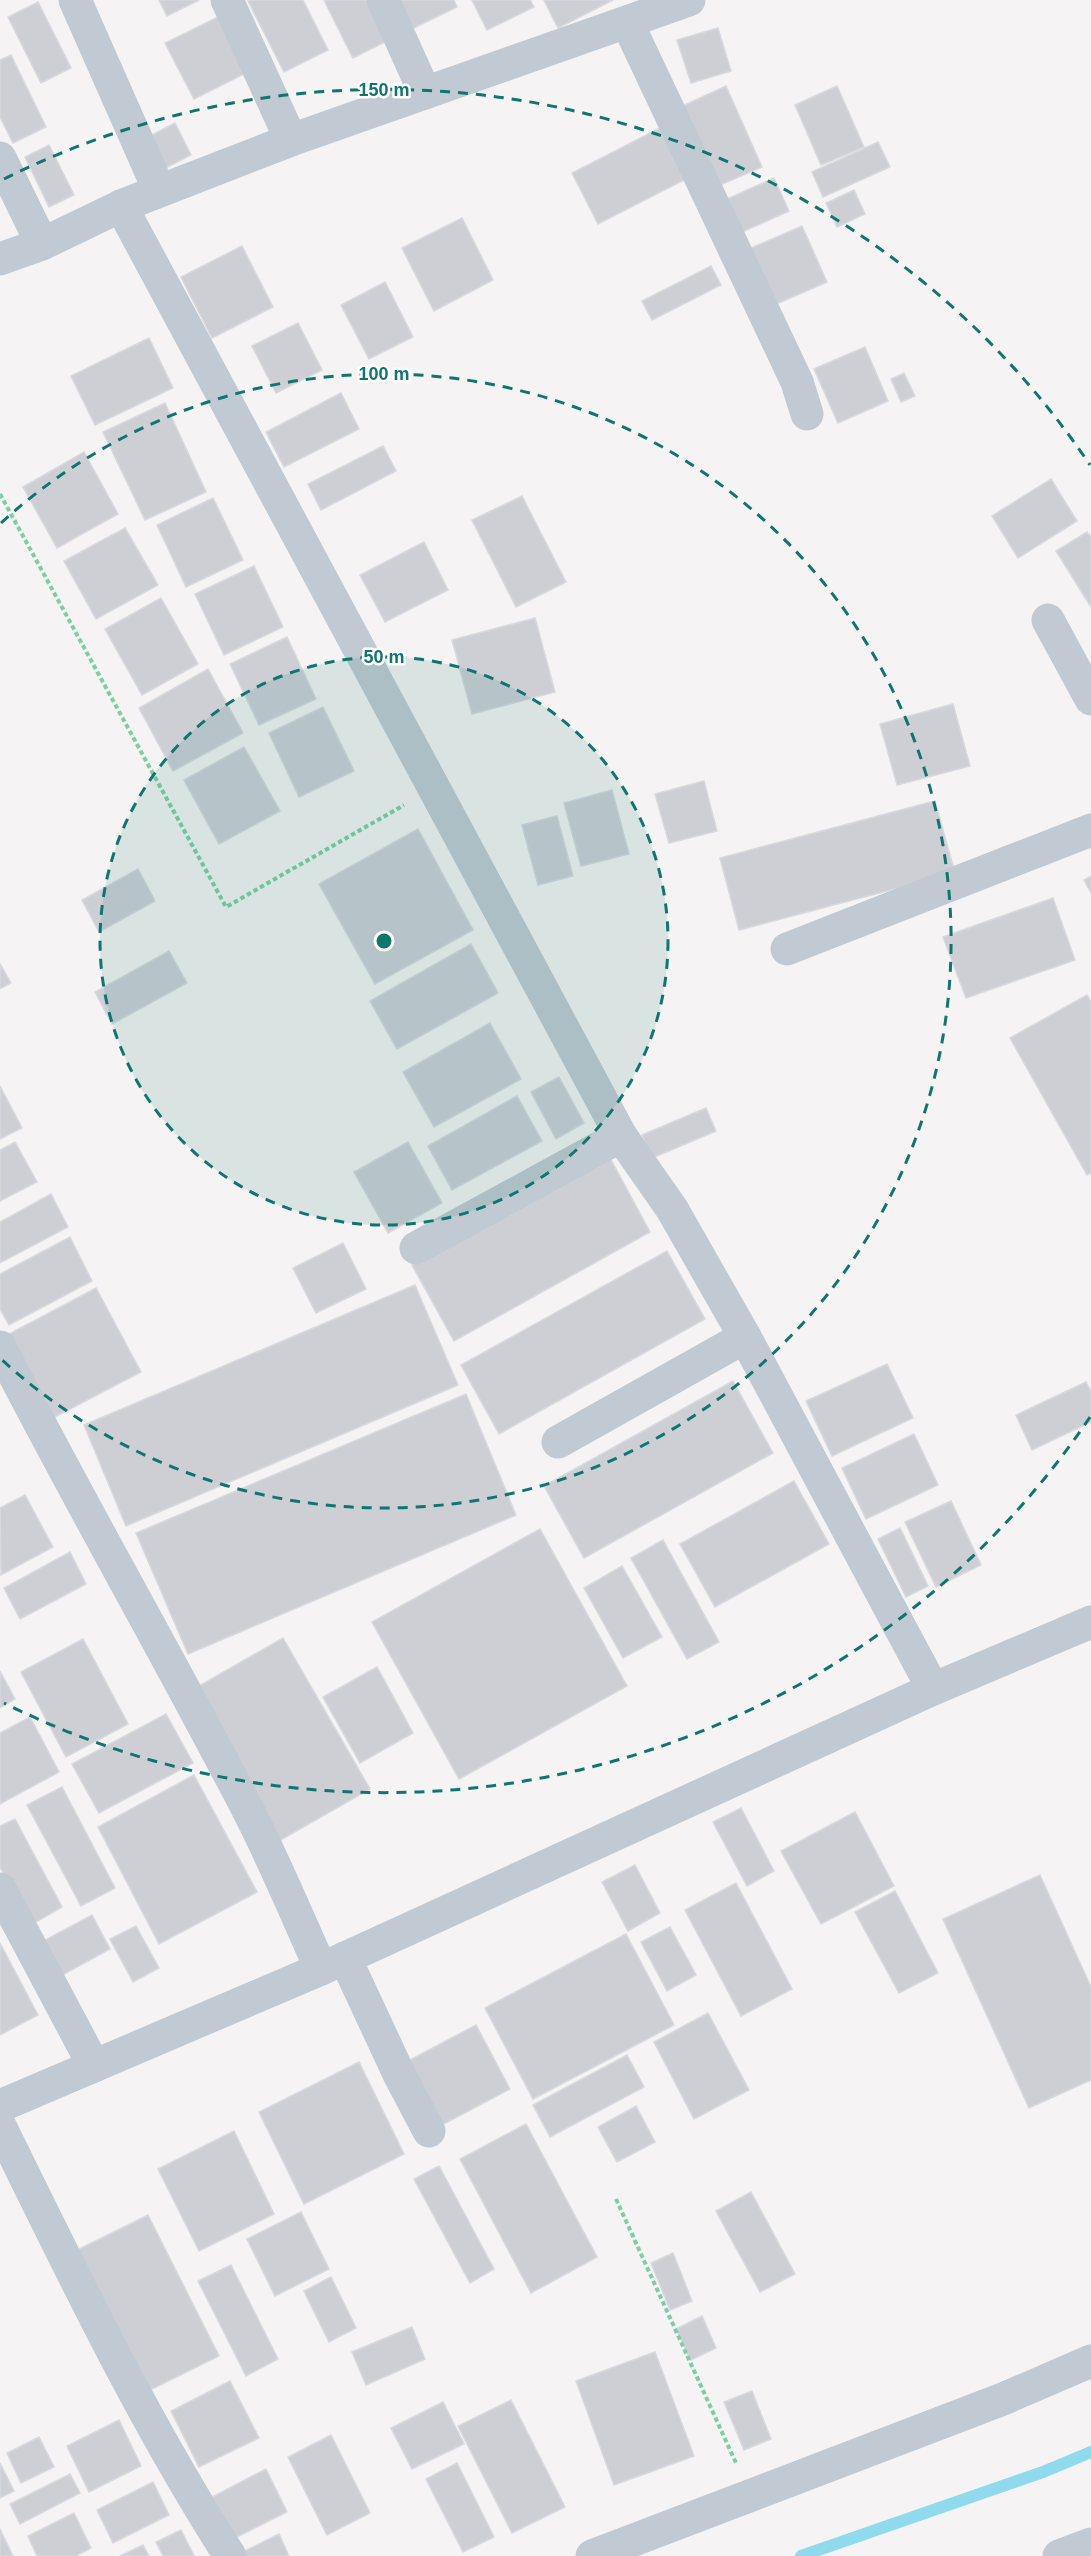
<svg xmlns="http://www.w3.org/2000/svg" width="1091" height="2556" viewBox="0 0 1091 2556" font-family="Helvetica,sans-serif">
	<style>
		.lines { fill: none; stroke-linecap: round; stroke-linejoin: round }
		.stream { stroke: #90daee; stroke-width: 12 }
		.building { fill: #cdcfd5; stroke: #d7d9de; stroke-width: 1.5 }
		.path { stroke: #7ad0a6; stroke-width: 4; stroke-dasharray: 4.5 3; stroke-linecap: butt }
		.minor { stroke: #c1cad2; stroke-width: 33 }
		.tertiary { stroke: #c1cad2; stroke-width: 33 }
		.ring { fill: none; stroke: #0f766e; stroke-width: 3; stroke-dasharray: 10 8 }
		.centre { fill: #0f766e; stroke: #fff; stroke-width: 3 }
		.ring-label { font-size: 18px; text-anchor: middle; font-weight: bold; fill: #0f766e; stroke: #fff; stroke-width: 5; stroke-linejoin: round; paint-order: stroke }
	</style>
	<rect width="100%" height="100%" fill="#f5f3f3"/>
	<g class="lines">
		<!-- stream -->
		<path class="stream" d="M 801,2556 L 1043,2472 L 1091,2452"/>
	</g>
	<!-- building -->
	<g class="building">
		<path d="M 159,0 L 199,0 L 167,16 Z"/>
		<path d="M 251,0 L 303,0 L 328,50 L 284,72 L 248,1 Z"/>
		<path d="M 324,0 L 377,0 L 395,37 L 353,58 Z"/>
		<path d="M 395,0 L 454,0 L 457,7 L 410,30 Z"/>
		<path d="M 472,0 L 530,0 L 534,7 L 487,30 Z"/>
		<path d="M 544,0 L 613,0 L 558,28 Z"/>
		<path d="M 38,2 L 71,68 L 41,83 L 8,17 Z"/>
		<path d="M 218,17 L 246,73 L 194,99 L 165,43 Z"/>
		<path d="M 718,28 L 731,71 L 691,83 L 677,40 Z"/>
		<path d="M 11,55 L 46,127 L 13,143 L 0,117 L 0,60 Z"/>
		<path d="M 726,86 L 762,167 L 713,188 L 678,108 Z"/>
		<path d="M 837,86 L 864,147 L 821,165 L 795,105 Z"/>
		<path d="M 175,123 L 191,155 L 156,173 L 140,141 Z"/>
		<path d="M 662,127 L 688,178 L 598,224 L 572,173 Z"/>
		<path d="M 878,142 L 890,167 L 823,197 L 812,172 Z"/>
		<path d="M 49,145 L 74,195 L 49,207 L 25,157 Z"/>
		<path d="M 774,178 L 789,211 L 740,233 L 725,200 Z"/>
		<path d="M 854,190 L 865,214 L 837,227 L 826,203 Z"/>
		<path d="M 462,218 L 493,280 L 434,311 L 402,248 Z"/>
		<path d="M 802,226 L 827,282 L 774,305 L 749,249 Z"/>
		<path d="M 242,246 L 273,307 L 212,338 L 181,277 Z"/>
		<path d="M 711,266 L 721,285 L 652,320 L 642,301 Z"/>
		<path d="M 385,282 L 413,337 L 369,359 L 341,305 Z"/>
		<path d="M 298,323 L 322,370 L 276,393 L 252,346 Z"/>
		<path d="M 149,338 L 173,388 L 95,425 L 71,376 Z"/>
		<path d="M 865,347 L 888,401 L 838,423 L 814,369 Z"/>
		<path d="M 904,373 L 915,396 L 901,402 L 891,379 Z"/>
		<path d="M 341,393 L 359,429 L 284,467 L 266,432 Z"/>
		<path d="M 165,403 L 206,492 L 145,520 L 103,432 Z"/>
		<path d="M 383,446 L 396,471 L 321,510 L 308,484 Z"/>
		<path d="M 84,452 L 118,514 L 57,548 L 23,487 Z"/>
		<path d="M 1051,479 L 1077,521 L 1018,558 L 992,516 Z"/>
		<path d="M 522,496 L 566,582 L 516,607 L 472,520 Z"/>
		<path d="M 213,498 L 243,560 L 186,587 L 157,525 Z"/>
		<path d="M 125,528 L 158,585 L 96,619 L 64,561 Z"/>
		<path d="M 1087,532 L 1091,537 L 1091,607 L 1056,551 Z"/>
		<path d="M 424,542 L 448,590 L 385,622 L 360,575 Z"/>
		<path d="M 254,566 L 283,627 L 224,655 L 195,594 Z"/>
		<path d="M 161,598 L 198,664 L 142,695 L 105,629 Z"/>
		<path d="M 535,618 L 555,692 L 472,714 L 452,640 Z"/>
		<path d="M 287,637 L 316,699 L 259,725 L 230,664 Z"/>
		<path d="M 208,669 L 243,733 L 173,771 L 139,708 Z"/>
		<path d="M 953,704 L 970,766 L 897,785 L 880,724 Z"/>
		<path d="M 323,707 L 354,771 L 299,797 L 269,733 Z"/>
		<path d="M 244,747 L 280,811 L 219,844 L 184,780 Z"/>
		<path d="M 704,781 L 717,831 L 669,843 L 655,794 Z"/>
		<path d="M 612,790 L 629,854 L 581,866 L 564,803 Z"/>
		<path d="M 935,801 L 955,873 L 739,930 L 720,858 Z"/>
		<path d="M 557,816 L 573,876 L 538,885 L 522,825 Z"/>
		<path d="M 418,829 L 473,930 L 375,984 L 319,884 Z"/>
		<path d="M 138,869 L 155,901 L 99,932 L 82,900 Z"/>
		<path d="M 1091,876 L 1091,893 L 1084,880 Z"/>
		<path d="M 1053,898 L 1075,960 L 966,998 L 943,937 Z"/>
		<path d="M 471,944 L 498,993 L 397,1049 L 370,1001 Z"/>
		<path d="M 169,951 L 187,983 L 112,1024 L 95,992 Z"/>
		<path d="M 0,964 L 11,983 L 0,989 Z"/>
		<path d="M 1087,995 L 1091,1002 L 1091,1173 L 1087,1175 L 1010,1038 Z"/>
		<path d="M 490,1023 L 521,1079 L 434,1127 L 403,1072 Z"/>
		<path d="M 559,1077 L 584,1123 L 556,1139 L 531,1092 Z"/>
		<path d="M 0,1086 L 22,1128 L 0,1139 Z"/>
		<path d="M 517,1096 L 542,1141 L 452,1190 L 428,1146 Z"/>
		<path d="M 706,1108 L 716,1131 L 652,1158 L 642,1135 Z"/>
		<path d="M 15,1142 L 37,1182 L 0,1201 L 0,1150 Z"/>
		<path d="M 408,1142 L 442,1203 L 388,1233 L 354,1172 Z"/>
		<path d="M 609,1156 L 650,1232 L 454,1341 L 412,1265 Z"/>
		<path d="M 51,1194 L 68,1227 L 0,1263 L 0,1222 Z"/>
		<path d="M 70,1237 L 92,1281 L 9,1325 L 0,1309 L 0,1274 Z"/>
		<path d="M 343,1243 L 366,1289 L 316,1313 L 293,1268 Z"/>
		<path d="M 667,1251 L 705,1319 L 499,1434 L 461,1365 Z"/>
		<path d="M 415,1285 L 458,1385 L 126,1526 L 84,1425 Z"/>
		<path d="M 96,1288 L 141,1372 L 53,1418 L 9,1334 Z"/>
		<path d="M 887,1364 L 913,1418 L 832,1456 L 806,1401 Z"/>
		<path d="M 733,1381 L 773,1453 L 584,1558 L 544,1486 Z"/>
		<path d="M 1086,1382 L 1091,1392 L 1091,1422 L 1032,1450 L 1016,1415 Z"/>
		<path d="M 466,1394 L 516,1515 L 188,1654 L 136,1533 Z"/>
		<path d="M 914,1434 L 938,1485 L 866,1519 L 842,1468 Z"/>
		<path d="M 794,1481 L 829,1544 L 715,1607 L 680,1544 Z"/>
		<path d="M 25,1495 L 53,1547 L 1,1575 L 0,1508 Z"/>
		<path d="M 951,1501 L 981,1565 L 936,1587 L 905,1522 Z"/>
		<path d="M 900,1528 L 928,1586 L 906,1597 L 878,1539 Z"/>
		<path d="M 540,1529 L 627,1686 L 459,1779 L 372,1622 Z"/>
		<path d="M 663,1540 L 719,1642 L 687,1659 L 631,1558 Z"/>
		<path d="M 70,1552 L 86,1584 L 20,1619 L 4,1588 Z"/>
		<path d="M 622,1566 L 662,1637 L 623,1658 L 584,1588 Z"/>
		<path d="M 283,1638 L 370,1789 L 279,1841 L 192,1690 Z"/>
		<path d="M 83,1639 L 128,1724 L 66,1757 L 21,1672 Z"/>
		<path d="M 377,1667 L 413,1733 L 360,1763 L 323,1697 Z"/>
		<path d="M 0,1671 L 15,1699 L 0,1708 Z"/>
		<path d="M 166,1714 L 193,1763 L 99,1813 L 72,1764 Z"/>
		<path d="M 30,1717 L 59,1772 L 0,1804 L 0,1733 Z"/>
		<path d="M 194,1775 L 257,1892 L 159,1944 L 98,1827 Z"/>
		<path d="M 62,1787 L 115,1888 L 81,1906 L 27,1805 Z"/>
		<path d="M 741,1808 L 774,1871 L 747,1886 L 713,1822 Z"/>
		<path d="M 855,1812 L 894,1886 L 821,1924 L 781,1851 Z"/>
		<path d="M 15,1819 L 62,1907 L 31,1925 L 0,1867 L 0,1826 Z"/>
		<path d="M 635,1865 L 660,1913 L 628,1931 L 602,1882 Z"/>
		<path d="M 1040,1875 L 1091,1987 L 1091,2080 L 1029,2108 L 943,1919 Z"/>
		<path d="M 736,1883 L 792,1989 L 741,2016 L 685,1910 Z"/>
		<path d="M 895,1891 L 938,1973 L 899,1993 L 855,1912 Z"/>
		<path d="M 92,1915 L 110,1949 L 55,1979 L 36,1945 Z"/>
		<path d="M 136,1926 L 159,1968 L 133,1982 L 110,1939 Z"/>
		<path d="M 670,1927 L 696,1975 L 667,1991 L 641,1942 Z"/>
		<path d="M 626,1934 L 674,2025 L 533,2099 L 485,2008 Z"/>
		<path d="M 0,1943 L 38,2015 L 0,2035 Z"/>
		<path d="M 708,2013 L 749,2090 L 694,2119 L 654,2042 Z"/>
		<path d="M 476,2025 L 510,2089 L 442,2125 L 408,2061 Z"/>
		<path d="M 627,2055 L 644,2087 L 550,2137 L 533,2105 Z"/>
		<path d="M 359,2062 L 404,2154 L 304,2204 L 259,2112 Z"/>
		<path d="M 636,2106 L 655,2142 L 617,2162 L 598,2127 Z"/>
		<path d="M 526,2124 L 597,2257 L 531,2293 L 460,2159 Z"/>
		<path d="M 234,2131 L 274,2214 L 199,2251 L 158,2169 Z"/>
		<path d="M 439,2166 L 494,2269 L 470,2283 L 414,2179 Z"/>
		<path d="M 751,2192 L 795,2274 L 760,2292 L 716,2211 Z"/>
		<path d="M 301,2212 L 329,2269 L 275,2296 L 247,2239 Z"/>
		<path d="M 148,2215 L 219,2356 L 142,2394 L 71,2253 Z"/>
		<path d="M 673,2253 L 692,2301 L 670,2310 L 651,2263 Z"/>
		<path d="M 231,2265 L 278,2359 L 246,2376 L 198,2281 Z"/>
		<path d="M 331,2277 L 356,2328 L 329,2342 L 304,2291 Z"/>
		<path d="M 702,2316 L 716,2348 L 691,2360 L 676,2329 Z"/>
		<path d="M 412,2327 L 425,2359 L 366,2385 L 352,2352 Z"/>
		<path d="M 655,2352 L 694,2456 L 614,2485 L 576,2381 Z"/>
		<path d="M 230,2381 L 259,2438 L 199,2467 L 171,2411 Z"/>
		<path d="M 752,2391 L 771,2439 L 744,2450 L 724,2402 Z"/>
		<path d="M 511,2400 L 565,2507 L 512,2533 L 458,2426 Z"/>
		<path d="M 443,2402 L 464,2444 L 412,2469 L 391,2428 Z"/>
		<path d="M 119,2420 L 141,2466 L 89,2492 L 67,2446 Z"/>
		<path d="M 331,2435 L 370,2513 L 327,2535 L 288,2457 Z"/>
		<path d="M 39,2437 L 54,2467 L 21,2483 L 7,2453 Z"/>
		<path d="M 0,2463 L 14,2491 L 0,2498 Z"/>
		<path d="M 457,2463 L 494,2537 L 463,2552 L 426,2479 Z"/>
		<path d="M 266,2469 L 287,2512 L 233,2539 L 212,2497 Z"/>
		<path d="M 70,2474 L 80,2493 L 20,2524 L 10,2504 Z"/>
		<path d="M 153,2482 L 169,2515 L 113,2543 L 97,2510 Z"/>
		<path d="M 74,2513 L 91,2548 L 76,2556 L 37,2556 L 28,2536 Z"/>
		<path d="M 0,2529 L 13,2556 L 0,2556 Z"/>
		<path d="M 181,2530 L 194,2556 L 163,2556 L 156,2542 Z"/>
		<path d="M 279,2534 L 289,2556 L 242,2556 L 241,2553 Z"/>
		<path d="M 143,2545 L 149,2556 L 120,2556 Z"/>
	</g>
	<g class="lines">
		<!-- path -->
		<g class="path">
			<path d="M 0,494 L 226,907 L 404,805"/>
			<path d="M 616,2199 L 736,2463"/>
		</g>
		<!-- minor -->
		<g class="minor">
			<path d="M 75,0 L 159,190"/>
			<path d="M 227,0 L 291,140"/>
			<path d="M 383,0 L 425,93"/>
			<path d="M 627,22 L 797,382 L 807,414"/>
			<path d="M 0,158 L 42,244"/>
			<path d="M 121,206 L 621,1136 L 672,1209 L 745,1337 L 933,1689"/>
			<path d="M 0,259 L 42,244 L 121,206 L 291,140 L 689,0"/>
			<path d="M 1048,620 L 1091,699"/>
			<path d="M 787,949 L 1091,830"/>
			<path d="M 416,1248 L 621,1136"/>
			<path d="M 0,1347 C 79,1502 167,1653 247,1808 C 274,1860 297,1916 321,1969"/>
			<path d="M 558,1442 L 745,1337"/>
			<path d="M 0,1889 L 94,2066"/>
			<path d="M 345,1958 L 399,2074 L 429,2131"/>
			<path d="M 0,2126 C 72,2272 142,2419 230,2556"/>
			<path d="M 592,2556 L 1003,2399 L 1091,2361"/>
			<path d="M 1059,2556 L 1091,2544"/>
		</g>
		<!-- tertiary -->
		<path class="tertiary" d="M 0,2106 L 321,1969 L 933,1689 L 1091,1622"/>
	</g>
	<!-- distance rings -->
	<circle cx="384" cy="941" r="284" fill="#0f766e" fill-opacity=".12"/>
	<g class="ring">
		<circle cx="384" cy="941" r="284"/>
		<path d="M1 523A567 567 0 1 1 1 1359"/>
		<path d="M1090 1417A851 851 0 0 1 4 1703M4 179A851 851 0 0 1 1090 465"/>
	</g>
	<circle cx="384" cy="941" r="9" class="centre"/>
	<g class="ring-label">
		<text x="384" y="96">150 m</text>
		<text x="384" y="380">100 m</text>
		<text x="384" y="663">50 m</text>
	</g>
</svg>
